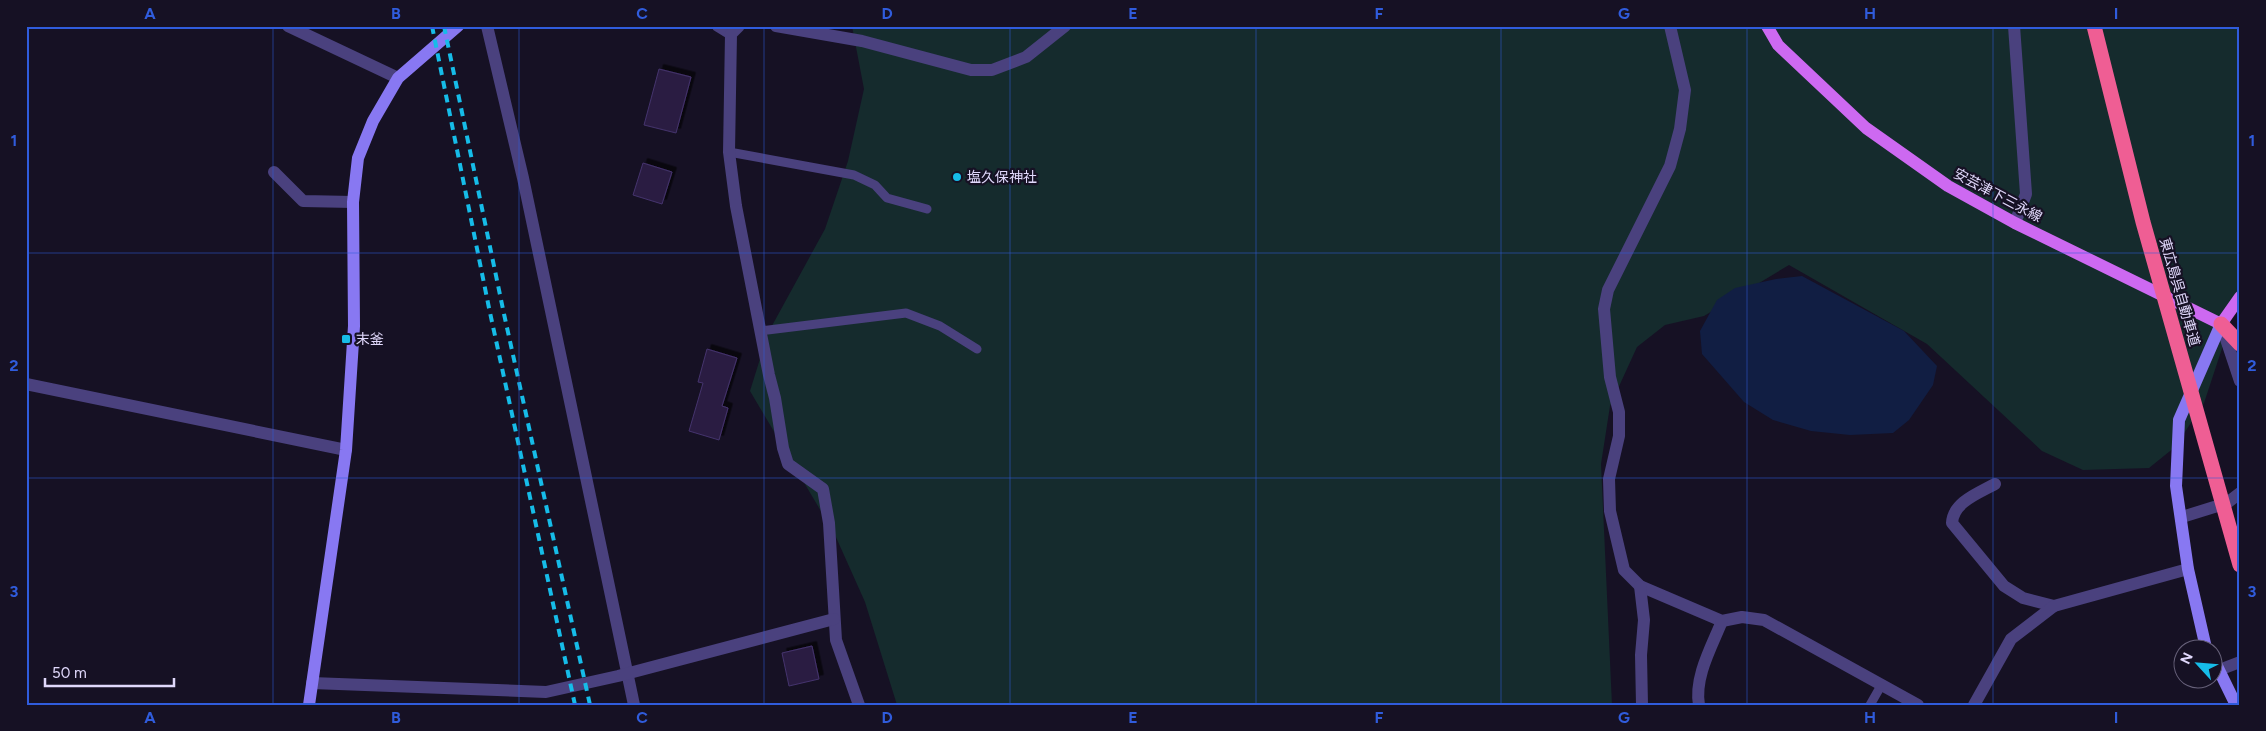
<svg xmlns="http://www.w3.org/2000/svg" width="2266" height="731" viewBox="0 0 2266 731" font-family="Figtree,'Noto Sans JP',sans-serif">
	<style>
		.green { fill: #152b2d }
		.water { fill: #111e43 }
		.building { fill: #2a1f43; stroke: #45336d; filter: url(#shadow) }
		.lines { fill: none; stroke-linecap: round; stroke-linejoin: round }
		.lane { stroke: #4a417e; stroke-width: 9 }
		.street { stroke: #4a417e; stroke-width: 12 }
		.secondary { stroke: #8878f2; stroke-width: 12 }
		.primary { stroke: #cd69f1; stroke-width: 12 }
		.highway { stroke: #ef5e94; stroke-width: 15 }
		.rail { stroke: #16bce8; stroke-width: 4; stroke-dasharray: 8 6; stroke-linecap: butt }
		.grid { fill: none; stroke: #305cdc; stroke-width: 1; stroke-opacity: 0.55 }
		.poi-dot { fill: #16bce8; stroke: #161124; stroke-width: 2 }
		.labels { text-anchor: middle; stroke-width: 4.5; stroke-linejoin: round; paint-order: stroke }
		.poi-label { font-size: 14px; fill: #e0d8fb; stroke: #161124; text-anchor: start }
		.street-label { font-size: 14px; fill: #e0d8fb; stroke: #161124 }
		.neatline { fill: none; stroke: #305cdc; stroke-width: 2 }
		.grid-label { font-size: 16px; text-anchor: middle; font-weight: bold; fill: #305cdc }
	</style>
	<defs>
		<filter id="shadow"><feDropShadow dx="4.5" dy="-4.5" stdDeviation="0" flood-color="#0009"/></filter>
	</defs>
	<rect width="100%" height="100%" fill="#161124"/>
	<!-- green -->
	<path class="green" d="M 852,26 L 2240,26 L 2240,294 L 2204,403 L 2175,447 L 2149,468 L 2083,470 L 2042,451 L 1927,344 L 1789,265 L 1704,316 L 1665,325 L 1637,347 L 1610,406 L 1601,464 L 1612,705 L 897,705 L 865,602 L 835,535 L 750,391 L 768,333 L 825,229 L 848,161 L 864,89 Z"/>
	<!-- water -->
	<path class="water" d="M 1802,276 L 1904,331 L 1937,366 L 1933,385 L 1909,420 L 1893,433 L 1850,435 L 1811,431 L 1773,420 L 1744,402 L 1702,354 L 1700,331 L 1717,300 L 1735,288 L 1776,279 Z"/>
	<!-- building -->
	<g class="building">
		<path d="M 659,69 L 691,77 L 676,133 L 644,125 Z"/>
		<path d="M 643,163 L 672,172 L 662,204 L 633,195 Z"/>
		<path d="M 707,349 L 737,358 L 722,406 L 728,408 L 719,440 L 689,431 L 703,383 L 698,382 Z"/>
		<path d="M 812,646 L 819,679 L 789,686 L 782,653 Z"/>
	</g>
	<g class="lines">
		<!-- lane -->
		<g class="lane">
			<path d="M 729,152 L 854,175 L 875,185 L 887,198 L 927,209"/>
			<path d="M 760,331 L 906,313 L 940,326 L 977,349"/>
			<path d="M 1870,705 L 1882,684"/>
		</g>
		<!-- street -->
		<g class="street">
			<path d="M 288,26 L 398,78"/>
			<path d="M 487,26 L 523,178 L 634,705"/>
			<path d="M 718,26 L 731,34"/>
			<path d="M 739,26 L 731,34 L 729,152 L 736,206 L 769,375 L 775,398 L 783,448 L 788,464 L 823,489 L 829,523 L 836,640 L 859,705"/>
			<path d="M 776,26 L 862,41 L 971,70 L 992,70 L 1026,57 L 1065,26"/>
			<path d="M 1670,26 L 1685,90 L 1680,129 L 1670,166 L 1608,290 L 1604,309 L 1610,377 L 1619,412 L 1619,436 L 1609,479 L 1610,511 L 1624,570 L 1640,586 L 1722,621 L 1742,617 L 1764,620 L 1918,705"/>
			<path d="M 2014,26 L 2026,194 L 2015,223"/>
			<path d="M 274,172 L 303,201 L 353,202"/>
			<path d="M 2221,324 L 2240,381"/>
			<path d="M 26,384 L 346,450"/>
			<path d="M 1995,484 C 1979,493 1953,502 1952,523 L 2004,586 L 2023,598 L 2054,606"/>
			<path d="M 2182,517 L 2227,503 L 2240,493"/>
			<path d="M 1640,586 L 1644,620 L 1641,655 L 1642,705"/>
			<path d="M 2219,670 L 2240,662"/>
			<path d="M 312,683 L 546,692 L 618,676 L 834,619"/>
			<path d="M 1699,705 C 1694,677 1712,646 1722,621"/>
			<path d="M 1974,705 L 2011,639 L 2054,606 L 2188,569"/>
		</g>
		<!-- secondary -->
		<g class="secondary">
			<path d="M 2206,648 L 2188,569 L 2176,486 L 2179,420 L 2221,324"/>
			<path d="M 2214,660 L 2236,705"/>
			<path d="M 309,705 L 346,450 L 354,326 L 353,202 L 358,158 L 373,121 L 398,78 L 458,26"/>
		</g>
		<!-- primary -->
		<path class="primary" d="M 1767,26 L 1778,45 L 1866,128 L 1948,186 L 2015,223 L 2221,324 L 2240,297"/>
		<!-- highway -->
		<g class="highway">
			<path d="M 2094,26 L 2143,222 L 2240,565"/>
			<path d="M 2221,324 L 2240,344"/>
		</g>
		<!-- rail -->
		<g class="rail">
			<path d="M 432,26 L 489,308 L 575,705"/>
			<path d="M 444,26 L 504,314 L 590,705"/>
		</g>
	</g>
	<!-- grid -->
	<path class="grid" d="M 273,26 L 273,705M 519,26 L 519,705M 764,26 L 764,705M 1010,26 L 1010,705M 1256,26 L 1256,705M 1501,26 L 1501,705M 1747,26 L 1747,705M 1993,26 L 1993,705M 26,253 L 2240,253M 26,478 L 2240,478"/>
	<!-- markers -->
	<g class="poi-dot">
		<circle cx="957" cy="177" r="5"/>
		<rect x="341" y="334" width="10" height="10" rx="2.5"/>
	</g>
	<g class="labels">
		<!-- poi labels -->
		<g class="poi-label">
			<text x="967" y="182">塩久保神社</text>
			<text x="356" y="344">末釜</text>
		</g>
		<!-- street labels -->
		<g class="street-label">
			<text transform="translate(1998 195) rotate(28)" y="5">安芸津下三永線</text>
			<text transform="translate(2180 292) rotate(74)" y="5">東広島呉自動車道</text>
		</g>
	</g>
	<!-- border -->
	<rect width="2266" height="731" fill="none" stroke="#161124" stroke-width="55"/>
	<!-- north arrow -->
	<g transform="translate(2198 664) rotate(296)"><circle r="24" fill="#161124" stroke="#67617a"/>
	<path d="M0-4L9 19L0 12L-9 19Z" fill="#16bce8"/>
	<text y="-8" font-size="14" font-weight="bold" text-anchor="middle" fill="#e0d8fb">N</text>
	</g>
	<!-- scale -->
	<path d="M45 678v8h129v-8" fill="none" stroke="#e0d8fb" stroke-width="2.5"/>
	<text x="52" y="678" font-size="15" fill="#e0d8fb" stroke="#161124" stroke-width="4" paint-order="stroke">50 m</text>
	<rect x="28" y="28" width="2210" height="676" class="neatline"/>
	<g class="grid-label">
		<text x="150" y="19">A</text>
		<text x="396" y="19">B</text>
		<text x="642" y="19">C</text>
		<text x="887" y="19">D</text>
		<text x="1133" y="19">E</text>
		<text x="1379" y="19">F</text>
		<text x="1624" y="19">G</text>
		<text x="1870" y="19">H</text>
		<text x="2116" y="19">I</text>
		<text x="14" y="146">1</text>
		<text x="2252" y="146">1</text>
		<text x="14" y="371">2</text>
		<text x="2252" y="371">2</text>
		<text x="14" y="597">3</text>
		<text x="2252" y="597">3</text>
		<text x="150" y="723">A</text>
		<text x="396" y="723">B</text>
		<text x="642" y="723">C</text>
		<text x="887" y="723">D</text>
		<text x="1133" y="723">E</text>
		<text x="1379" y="723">F</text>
		<text x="1624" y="723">G</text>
		<text x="1870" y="723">H</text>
		<text x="2116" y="723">I</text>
	</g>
</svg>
